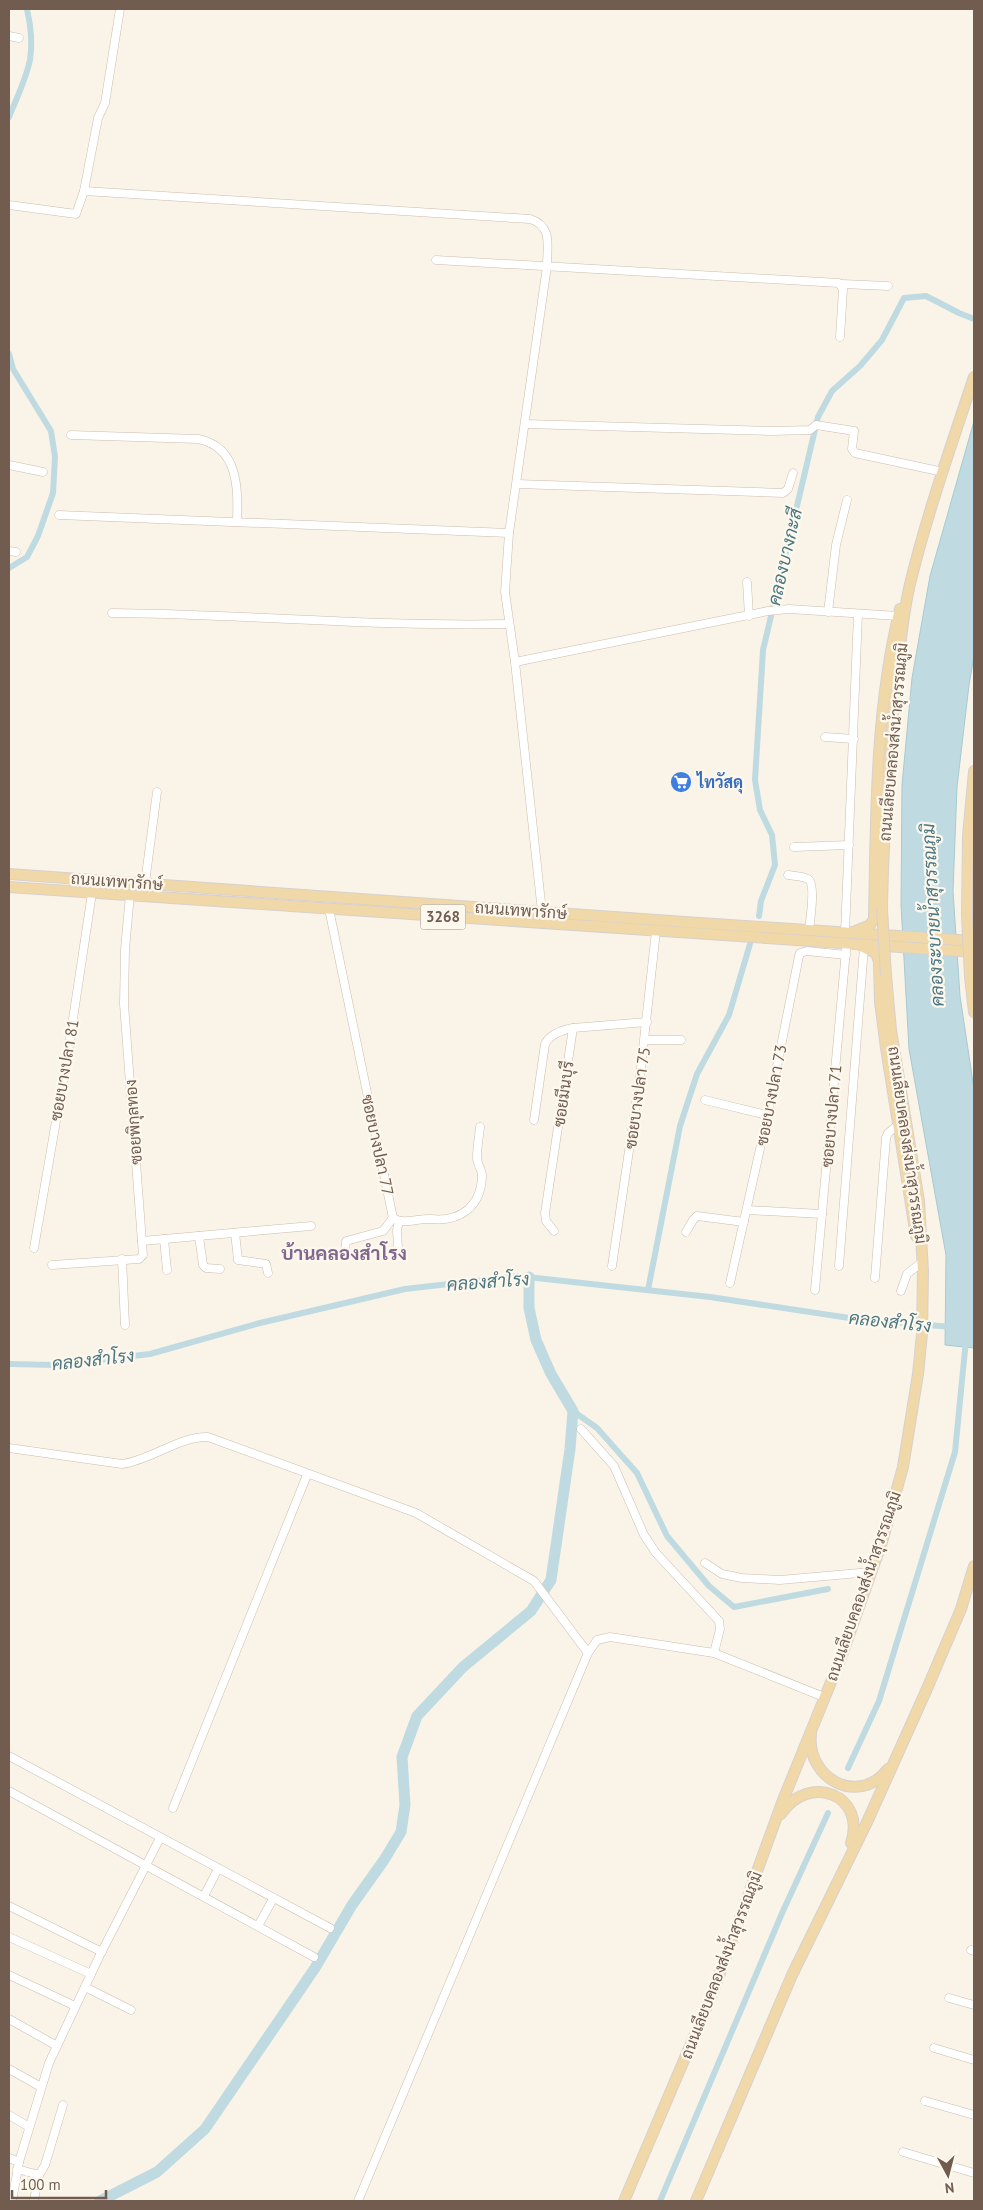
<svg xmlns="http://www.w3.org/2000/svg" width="983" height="2210" viewBox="0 0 983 2210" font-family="'PT Sans',Sarabun,sans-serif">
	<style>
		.water { fill: #bfdbe1; stroke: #a6cad2 }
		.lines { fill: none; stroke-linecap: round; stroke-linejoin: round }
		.canal { stroke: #bfdbe1; stroke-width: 6 }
		.river { stroke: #bfdbe1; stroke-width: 11 }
		.minor-casing { stroke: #cbbcaf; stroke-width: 9 }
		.major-casing { stroke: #d7d1ce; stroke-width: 12 }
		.minor { stroke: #fff; stroke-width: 8 }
		.major { stroke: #f0d8a8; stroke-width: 10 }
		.major-bridge-casing { stroke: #d7d1ce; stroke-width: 12; stroke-linecap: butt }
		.major-bridge { stroke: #f0d8a8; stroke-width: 10 }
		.labels { text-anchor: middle; stroke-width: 4.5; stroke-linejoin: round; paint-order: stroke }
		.shield { fill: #fdf8ee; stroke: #9b8b7f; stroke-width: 1 }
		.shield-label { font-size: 15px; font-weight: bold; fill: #715c4f }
		.street-label { font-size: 16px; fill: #715c4f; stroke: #fdf8ee }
		.shop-label { font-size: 16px; font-weight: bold; fill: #366cbe; stroke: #fdf8ee; text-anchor: start }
		.water-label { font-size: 18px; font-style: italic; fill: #4c7781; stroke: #fdf8ee }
		.quarter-label { font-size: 19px; font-weight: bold; fill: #81668d; stroke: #fdf8ee }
	</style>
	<rect width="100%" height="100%" fill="#faf4e8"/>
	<!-- water -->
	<path class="water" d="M 974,421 L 974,656 L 969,685 L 957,787 L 953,891 L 960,996 L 974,1089 L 974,1348 L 945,1345 L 946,1255 L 909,1049 L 901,905 L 902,785 L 912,678 L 930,576 Z"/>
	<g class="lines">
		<!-- canal -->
		<g class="canal">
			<path d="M 9,117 C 27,73 38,58 27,9"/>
			<path d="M 9,354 L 13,369 L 51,431 L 55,457 L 53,493 L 38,536 L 27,557 L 9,568"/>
			<path d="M 759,916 L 761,901 L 775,865 L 772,835 L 760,810 L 755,780 L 763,650 L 818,417 L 832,391 L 860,366 L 882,340 L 904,298 L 926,296 L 959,313 L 974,319"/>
			<path d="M 648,1290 L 680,1126 L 697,1074 L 729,1015 L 750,944"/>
			<path d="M 9,1364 L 55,1365 L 150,1354 L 260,1323 L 405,1289 L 518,1276 L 710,1297 L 856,1319 L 952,1327"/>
			<path d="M 573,1411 L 597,1428 L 637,1473 L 667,1536 L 709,1586 L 734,1607 L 828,1589"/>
			<path d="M 848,1768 L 879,1701 L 955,1452 L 966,1340"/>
			<path d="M 660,2201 L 783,1911 L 828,1813"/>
		</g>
		<!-- river -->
		<path class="river" d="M 100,2201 L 157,2172 L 205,2129 L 315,1968 L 352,1905 L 384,1860 L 401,1832 L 405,1805 L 402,1757 L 417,1716 L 463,1667 L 531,1611 L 551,1580 L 570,1449 L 573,1411 L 551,1374 L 536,1340 L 529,1308 L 529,1277"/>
		<!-- minor casing -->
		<g class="minor-casing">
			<g id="minor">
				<path d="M 9,36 L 19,38"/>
				<path d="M 84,191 L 530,219 C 553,226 547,246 547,266 L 509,533 L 505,592 L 515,662 L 542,912"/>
				<path d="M 9,205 L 76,214 L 84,191 L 98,118 L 105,103 L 120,9"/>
				<path d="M 436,260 L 839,283 L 843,289 L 840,337"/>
				<path d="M 842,284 L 888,286"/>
				<path d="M 525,424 L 771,431 L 810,430 L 816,425 L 854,431 L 852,449 L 855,453 L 943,472"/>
				<path d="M 71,435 L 198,439 C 239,447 238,489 237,522"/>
				<path d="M 9,465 L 43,472"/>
				<path d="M 517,484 L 783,493 L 788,489 L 793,473"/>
				<path d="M 59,515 L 509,533"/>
				<path d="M 9,551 L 16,552"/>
				<path d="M 747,582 L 749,616"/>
				<path d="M 828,612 L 836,545 L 847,500"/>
				<path d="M 112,613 C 244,614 377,627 509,624"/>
				<path d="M 515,662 L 768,611 L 789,609 L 898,616"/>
				<path d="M 825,737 L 854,739"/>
				<path d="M 794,847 L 849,845"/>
				<path d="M 788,875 C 794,876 803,876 808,879 C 816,884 810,921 809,930"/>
				<path d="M 145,883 L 157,792"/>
				<path d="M 329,909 L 393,1218 C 404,1225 419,1218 431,1219 C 460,1222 481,1207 482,1176 C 482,1169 477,1164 477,1158 C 477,1148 479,1137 480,1127"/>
				<path d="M 845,933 L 858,614"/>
				<path d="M 645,1040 L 681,1040"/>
				<path d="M 705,1100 L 767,1115"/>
				<path d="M 534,1120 L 545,1044 C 550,1034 562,1030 573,1028"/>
				<path d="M 747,1210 L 822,1214"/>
				<path d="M 554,1231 L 546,1221 L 545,1213 L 573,1028 L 647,1022"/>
				<path d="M 686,1232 L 693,1220 L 697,1216 L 744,1222"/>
				<path d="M 235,1233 L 238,1260 L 266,1264 L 268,1273"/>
				<path d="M 199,1236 L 203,1265 L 206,1268 L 220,1269"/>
				<path d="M 164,1239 L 167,1270"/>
				<path d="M 142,1241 L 311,1226"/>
				<path d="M 34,1248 L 68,1052 L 92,893"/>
				<path d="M 398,1249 L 397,1230 L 399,1221"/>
				<path d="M 345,1253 L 346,1241 L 383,1231 L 393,1218"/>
				<path d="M 122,1259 L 125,1325"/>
				<path d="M 52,1265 L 139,1259 L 143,1255 L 124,1004 L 125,949 L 130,895"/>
				<path d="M 612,1266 L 640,1076 L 656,931"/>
				<path d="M 839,1266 L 864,947"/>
				<path d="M 875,1278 L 886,1138 L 888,1133 L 898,1125"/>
				<path d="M 730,1283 L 764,1131 L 799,956 L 800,953 L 807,951 L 846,955"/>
				<path d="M 815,1290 L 846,950"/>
				<path d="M 901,1291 L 907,1274 L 921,1263"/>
				<path d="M 581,1429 L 614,1466 L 644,1535 L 656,1553 L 719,1621 L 720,1629 L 714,1653"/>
				<path d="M 9,1448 L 122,1464 C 151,1460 180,1436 208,1437 L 416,1513 L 449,1532 L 534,1581 L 588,1653 L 358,2201"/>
				<path d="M 705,1563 L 722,1574 L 742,1578 L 780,1580 L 871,1572"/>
				<path d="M 588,1653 L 597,1640 L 610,1637 L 714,1653 L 824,1697"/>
				<path d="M 9,1756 L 330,1928"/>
				<path d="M 9,1791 L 314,1957"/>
				<path d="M 173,1808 L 307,1475"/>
				<path d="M 204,1896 L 218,1869"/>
				<path d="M 9,1906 L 102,1952"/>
				<path d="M 258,1926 L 273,1899"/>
				<path d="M 9,1937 L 91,1974"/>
				<path d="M 971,1950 L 974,1951"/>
				<path d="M 9,1975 L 75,2006"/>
				<path d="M 85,1987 L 131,2010"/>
				<path d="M 949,1998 L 974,2005"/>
				<path d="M 9,2019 L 57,2046"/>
				<path d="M 934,2048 L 974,2060"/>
				<path d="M 9,2069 L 41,2087"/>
				<path d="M 925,2101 L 974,2115"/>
				<path d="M 9,2115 L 29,2127"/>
				<path d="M 903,2152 L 974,2173"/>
				<path d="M 9,2158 L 19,2162"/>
				<path d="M 17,2169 L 39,2175 L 45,2165 L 63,2105"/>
				<path d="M 34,2200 L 39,2175"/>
				<path d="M 12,2201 L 19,2162 L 49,2063 L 99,1957 L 160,1838"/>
			</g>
		</g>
		<!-- major casing -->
		<g class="major-casing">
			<g id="major">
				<path d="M 9,874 L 685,922 L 974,941"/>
				<path d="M 9,887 L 974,952"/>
				<path d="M 882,909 C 883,840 888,773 894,704 C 898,665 901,623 910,584 C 927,514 951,446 974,377"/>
				<path d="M 967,915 L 968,836 L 974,771"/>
				<path d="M 853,932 L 870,925 L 874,919 C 876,816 875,710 900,609"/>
				<path d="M 863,947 L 876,953 L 879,962 L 880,1002 L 886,1048 L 916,1236"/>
				<path d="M 970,977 L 974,1012"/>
				<path d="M 811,1734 C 806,1779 859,1807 888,1769"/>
				<path d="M 781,1814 C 809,1772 867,1795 851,1843"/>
				<path d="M 624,2201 L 713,1992 L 783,1800 L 842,1655 L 882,1542 L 903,1467 L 918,1374 L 922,1334 L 923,1271 L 919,1201 L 891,1030 L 886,975"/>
				<path d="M 696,2201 L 792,1975 L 868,1820 L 926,1691 L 961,1609 L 974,1566"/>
			</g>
		</g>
		<!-- minor -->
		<use href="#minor" class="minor"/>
		<!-- major -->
		<use href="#major" class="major"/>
		<!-- major-bridge casing -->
		<g class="major-bridge-casing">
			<g id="major-bridge">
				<path d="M 882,909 L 886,975"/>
				<path d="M 967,915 L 970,977"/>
			</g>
		</g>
		<!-- major-bridge -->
		<use href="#major-bridge" class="major-bridge"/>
	</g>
	<!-- icons -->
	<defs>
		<g id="supermarket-disc" transform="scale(1.125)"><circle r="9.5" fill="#3f7fe0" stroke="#fdf8ee"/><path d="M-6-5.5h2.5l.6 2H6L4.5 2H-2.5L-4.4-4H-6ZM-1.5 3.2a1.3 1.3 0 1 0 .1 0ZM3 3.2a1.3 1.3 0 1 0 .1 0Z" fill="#fff"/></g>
	</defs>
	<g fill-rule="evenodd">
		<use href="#supermarket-disc" x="681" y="782"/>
	</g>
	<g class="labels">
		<!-- shield labels -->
		<rect class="shield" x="420.5" y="904.5" width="45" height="25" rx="4"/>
		<g class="shield-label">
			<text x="443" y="922">3268</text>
		</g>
		<!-- street labels -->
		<g class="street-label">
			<text transform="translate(893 742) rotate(-85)" y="6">ถนนเลียบคลองส่งน้ำสุวรรณภูมิ</text>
			<text transform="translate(117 881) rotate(4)" y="6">ถนนเทพารักษ์</text>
			<text transform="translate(521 910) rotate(4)" y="6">ถนนเทพารักษ์</text>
			<text transform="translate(64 1070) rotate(-80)" y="6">ซอยบางปลา 81</text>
			<text transform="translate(563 1094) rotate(-82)" y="6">ซอยมีนบุรี</text>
			<text transform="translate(771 1095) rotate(-79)" y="6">ซอยบางปลา 73</text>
			<text transform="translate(637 1098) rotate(-82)" y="6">ซอยบางปลา 75</text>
			<text transform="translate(831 1116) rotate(-85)" y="6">ซอยบางปลา 71</text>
			<text transform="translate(133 1122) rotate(-94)" y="6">ซอยพิกุลทอง</text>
			<text transform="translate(378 1145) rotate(78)" y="6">ซอยบางปลา 77</text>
			<text transform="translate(908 1145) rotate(82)" y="6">ถนนเลียบคลองส่งน้ำสุวรรณภูมิ</text>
			<text transform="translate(863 1586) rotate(-71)" y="6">ถนนเลียบคลองส่งน้ำสุวรรณภูมิ</text>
			<text transform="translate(721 1965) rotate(-69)" y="6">ถนนเลียบคลองส่งน้ำสุวรรณภูมิ</text>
		</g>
		<!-- shop labels -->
		<g class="shop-label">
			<text x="697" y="788">ไทวัสดุ</text>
		</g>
		<!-- water labels -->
		<g class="water-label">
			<text transform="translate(785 557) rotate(-77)" y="6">คลองบางกะสี</text>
			<text transform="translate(933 915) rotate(-93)" y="6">คลองระบายน้ำสุวรรณภูมิ</text>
			<text transform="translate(488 1282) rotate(-4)" y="6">คลองสำโรง</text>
			<text transform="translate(890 1322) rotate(6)" y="6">คลองสำโรง</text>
			<text transform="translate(93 1360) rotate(-6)" y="6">คลองสำโรง</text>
		</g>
		<!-- quarter labels -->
		<g class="quarter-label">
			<text x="344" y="1260">บ้านคลองสำโรง</text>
		</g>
	</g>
	<!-- border -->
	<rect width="983" height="2210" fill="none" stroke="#715c4f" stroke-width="20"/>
	<!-- north arrow -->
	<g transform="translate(948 2175) rotate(173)" stroke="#fdf8ee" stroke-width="4" paint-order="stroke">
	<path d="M0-4L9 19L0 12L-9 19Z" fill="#715c4f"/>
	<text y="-8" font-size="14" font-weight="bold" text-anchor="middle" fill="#715c4f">N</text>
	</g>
	<!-- scale -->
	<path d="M12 2190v8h94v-8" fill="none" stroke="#715c4f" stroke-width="2.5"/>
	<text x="20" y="2190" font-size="15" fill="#715c4f" stroke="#fdf8ee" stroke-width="4" paint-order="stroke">100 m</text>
</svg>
